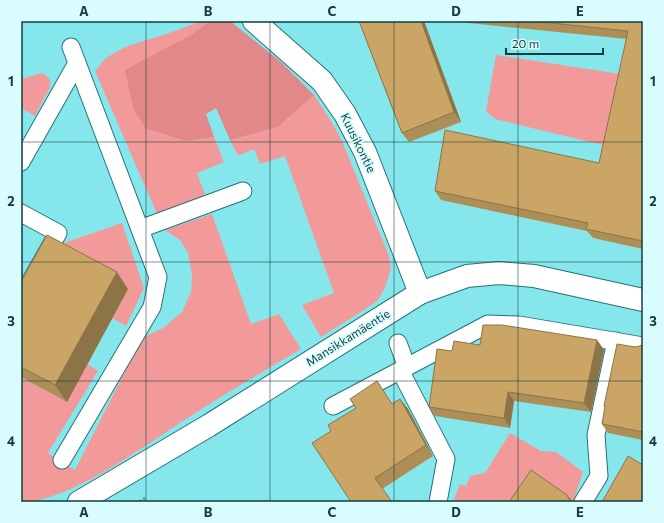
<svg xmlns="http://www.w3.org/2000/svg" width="664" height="523" viewBox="0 0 664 523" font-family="Commissioner,sans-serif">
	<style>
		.green { fill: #f29a9a }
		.forest { fill: #e28888 }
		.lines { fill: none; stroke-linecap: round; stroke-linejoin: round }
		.service-casing { stroke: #257377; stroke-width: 19 }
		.minor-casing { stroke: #257377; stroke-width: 24 }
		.path { stroke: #488c90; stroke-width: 2.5; stroke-dasharray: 3 2; stroke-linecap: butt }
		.service { stroke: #fff; stroke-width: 17 }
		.minor { stroke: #fff; stroke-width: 22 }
		.wall { fill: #ae8e57 }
		.shaded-wall { fill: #8d7447 }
		.building { fill: #caa565; stroke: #8d7447 }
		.grid { fill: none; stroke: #133d40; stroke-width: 1; stroke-opacity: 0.55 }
		.labels { text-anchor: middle; stroke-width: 4; stroke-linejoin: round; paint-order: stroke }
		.street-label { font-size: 12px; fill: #133d40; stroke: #d9fdff }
		.neatline { fill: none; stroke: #133d40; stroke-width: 1.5 }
		.grid-label { font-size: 13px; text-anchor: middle; font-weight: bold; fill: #133d40 }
	</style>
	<rect width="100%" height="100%" fill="#85e7ec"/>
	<!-- green -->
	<g class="green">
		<path d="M 201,21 L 210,21 L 189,36 L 186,141 L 214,137 L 224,162 L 197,173 L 205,195 L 157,214 L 95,71 L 106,58 L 125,47 L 172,32 Z"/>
		<path d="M 496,55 L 627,75 L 611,147 L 495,119 L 486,111 Z"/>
		<path d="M 42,73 L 50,79 L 50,87 L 35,116 L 21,108 L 21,79 Z"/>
		<path d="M 314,95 L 331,121 L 342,141 L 389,256 L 391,269 L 385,288 L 378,300 L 364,310 L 321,337 L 302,305 L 334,293 L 285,156 L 260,164 L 254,149 L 238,156 L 230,140 L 278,127 Z"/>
		<path d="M 212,214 L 251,324 L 279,314 L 301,349 C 266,370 231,390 197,412 C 153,439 73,502 21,502 L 21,377 L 67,402 L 87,364 L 98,371 L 48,453 L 75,470 L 142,338 L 163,328 L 182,312 L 191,292 L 192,275 L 188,253 L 180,240 L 165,230 Z"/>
		<path d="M 122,223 L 144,288 L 126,326 L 112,318 L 128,289 L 61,244 Z"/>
		<path d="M 510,433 L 541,451 L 556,452 L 583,472 L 573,502 L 454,502 L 454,499 L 460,484 L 466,486 L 470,476 L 485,473 Z"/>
	</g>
	<!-- forest -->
	<path class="forest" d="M 210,21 L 230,21 L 281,62 L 314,95 L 278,127 L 230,140 L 216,108 L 206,114 L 214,137 L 186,141 L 145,128 L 133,108 L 125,70 L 189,36 Z"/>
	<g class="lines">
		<!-- service casing -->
		<g class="service-casing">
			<g id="service">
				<path d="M 21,162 L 77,63"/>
				<path d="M 21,213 L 58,233 L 21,298"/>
				<path d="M 140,229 L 243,191"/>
				<path d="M 398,343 L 405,362 L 403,376 L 446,459 L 438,502"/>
				<path d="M 333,406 L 488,324 L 519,325 L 643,346"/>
				<path d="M 62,460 L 152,307 L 158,277 L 71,47"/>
				<path d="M 583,502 L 599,476 L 596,435 L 616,341"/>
			</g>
		</g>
		<!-- minor casing -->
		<g class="minor-casing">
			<g id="minor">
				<path d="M 254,21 L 322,81 L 345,114 L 365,152 L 420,293"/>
				<path d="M 79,502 L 208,426 L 420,293 L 467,276 L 499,273 L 534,276 L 643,300"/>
			</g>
		</g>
		<!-- path -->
		<path class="path" d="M 139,502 L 145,498"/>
		<!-- service -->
		<use href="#service" class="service"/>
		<!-- minor -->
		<use href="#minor" class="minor"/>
	</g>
	<!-- wall -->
	<g class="wall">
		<path d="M 359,21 L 424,21 L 461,122 L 409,142 L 402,133 Z"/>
		<path d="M 458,21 L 643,21 L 643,249 L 593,238 L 587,231 L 441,200 L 435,191 L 599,163 L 627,39 L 459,22 Z"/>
		<path d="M 21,282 L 128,289 L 67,402 L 21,377 Z"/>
		<path d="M 597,340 L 604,350 L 591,412 L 514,401 L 510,428 L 435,416 L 429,407 L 452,351 L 480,345 Z"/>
		<path d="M 643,343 L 643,440 L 608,433 L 602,424 L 605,407 L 604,406 L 635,347 L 640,346 Z"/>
		<path d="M 377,381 L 392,404 L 400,399 L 408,409 L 433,456 L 382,489 L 331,431 L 356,408 Z"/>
	</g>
	<!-- shaded-wall -->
	<g class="shaded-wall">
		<path d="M 421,21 L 424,21 L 461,122 L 454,112 Z"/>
		<path d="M 117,272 L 128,289 L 67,402 L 55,385 Z"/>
		<path d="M 597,340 L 604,350 L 591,412 L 584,403 Z"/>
		<path d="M 508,392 L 514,401 L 510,428 L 504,418 Z"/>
		<path d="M 400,399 L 408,409 L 433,456 L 426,445 Z"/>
		<path d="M 567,495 L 573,502 L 571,502 L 569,499 Z"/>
	</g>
	<!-- building -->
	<g class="building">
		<path d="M 359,21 L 421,21 L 454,112 L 402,133 Z"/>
		<path d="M 532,21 L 643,21 L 643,241 L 586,229 L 588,223 L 435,191 L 445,130 L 599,163 L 628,31 Z"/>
		<path d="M 47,235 L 117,272 L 55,385 L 21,367 L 21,282 Z"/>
		<path d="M 483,325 L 502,325 L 597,340 L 584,403 L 508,392 L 504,418 L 429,407 L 437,349 L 452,351 L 454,341 L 480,345 Z"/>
		<path d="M 643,343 L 643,432 L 602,424 L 605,406 L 604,406 L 617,344 L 635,347 L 640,346 Z"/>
		<path d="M 377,381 L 392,404 L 400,399 L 426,445 L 375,478 L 392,502 L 351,502 L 312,443 L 331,431 L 328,425 L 356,408 L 350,399 Z"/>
		<path d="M 628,456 L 643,465 L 643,502 L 602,502 Z"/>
		<path d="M 531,470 L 567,495 L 569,499 L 572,502 L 509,502 Z"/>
	</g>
	<!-- grid -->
	<path class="grid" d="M 146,21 L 146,502M 270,21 L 270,502M 394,21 L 394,502M 518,21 L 518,502M 21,142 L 643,142M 21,262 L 643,262M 21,381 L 643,381"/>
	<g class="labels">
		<!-- street labels -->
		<g class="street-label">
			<text transform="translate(358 143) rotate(64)" y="4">Kuusikontie</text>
			<text transform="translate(348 338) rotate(-32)" y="4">Mansikkamäentie</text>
		</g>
	</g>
	<!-- border -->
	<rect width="664" height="523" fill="none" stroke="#d9fdff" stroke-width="44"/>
	<!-- scale -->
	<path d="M506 48v6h97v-6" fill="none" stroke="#133d40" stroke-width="2"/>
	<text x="512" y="48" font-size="12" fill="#133d40" stroke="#d9fdff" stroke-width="3" paint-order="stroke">20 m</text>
	<rect x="22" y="22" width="620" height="479" class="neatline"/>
	<g class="grid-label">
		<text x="84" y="16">A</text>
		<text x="208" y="16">B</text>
		<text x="332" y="16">C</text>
		<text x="456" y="16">D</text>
		<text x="580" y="16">E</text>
		<text x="11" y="86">1</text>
		<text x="653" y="86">1</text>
		<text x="11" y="206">2</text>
		<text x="653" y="206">2</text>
		<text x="11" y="326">3</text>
		<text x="653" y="326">3</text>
		<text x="11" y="446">4</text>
		<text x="653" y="446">4</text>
		<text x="84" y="517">A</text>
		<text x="208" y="517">B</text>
		<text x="332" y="517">C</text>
		<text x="456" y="517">D</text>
		<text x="580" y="517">E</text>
	</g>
</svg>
